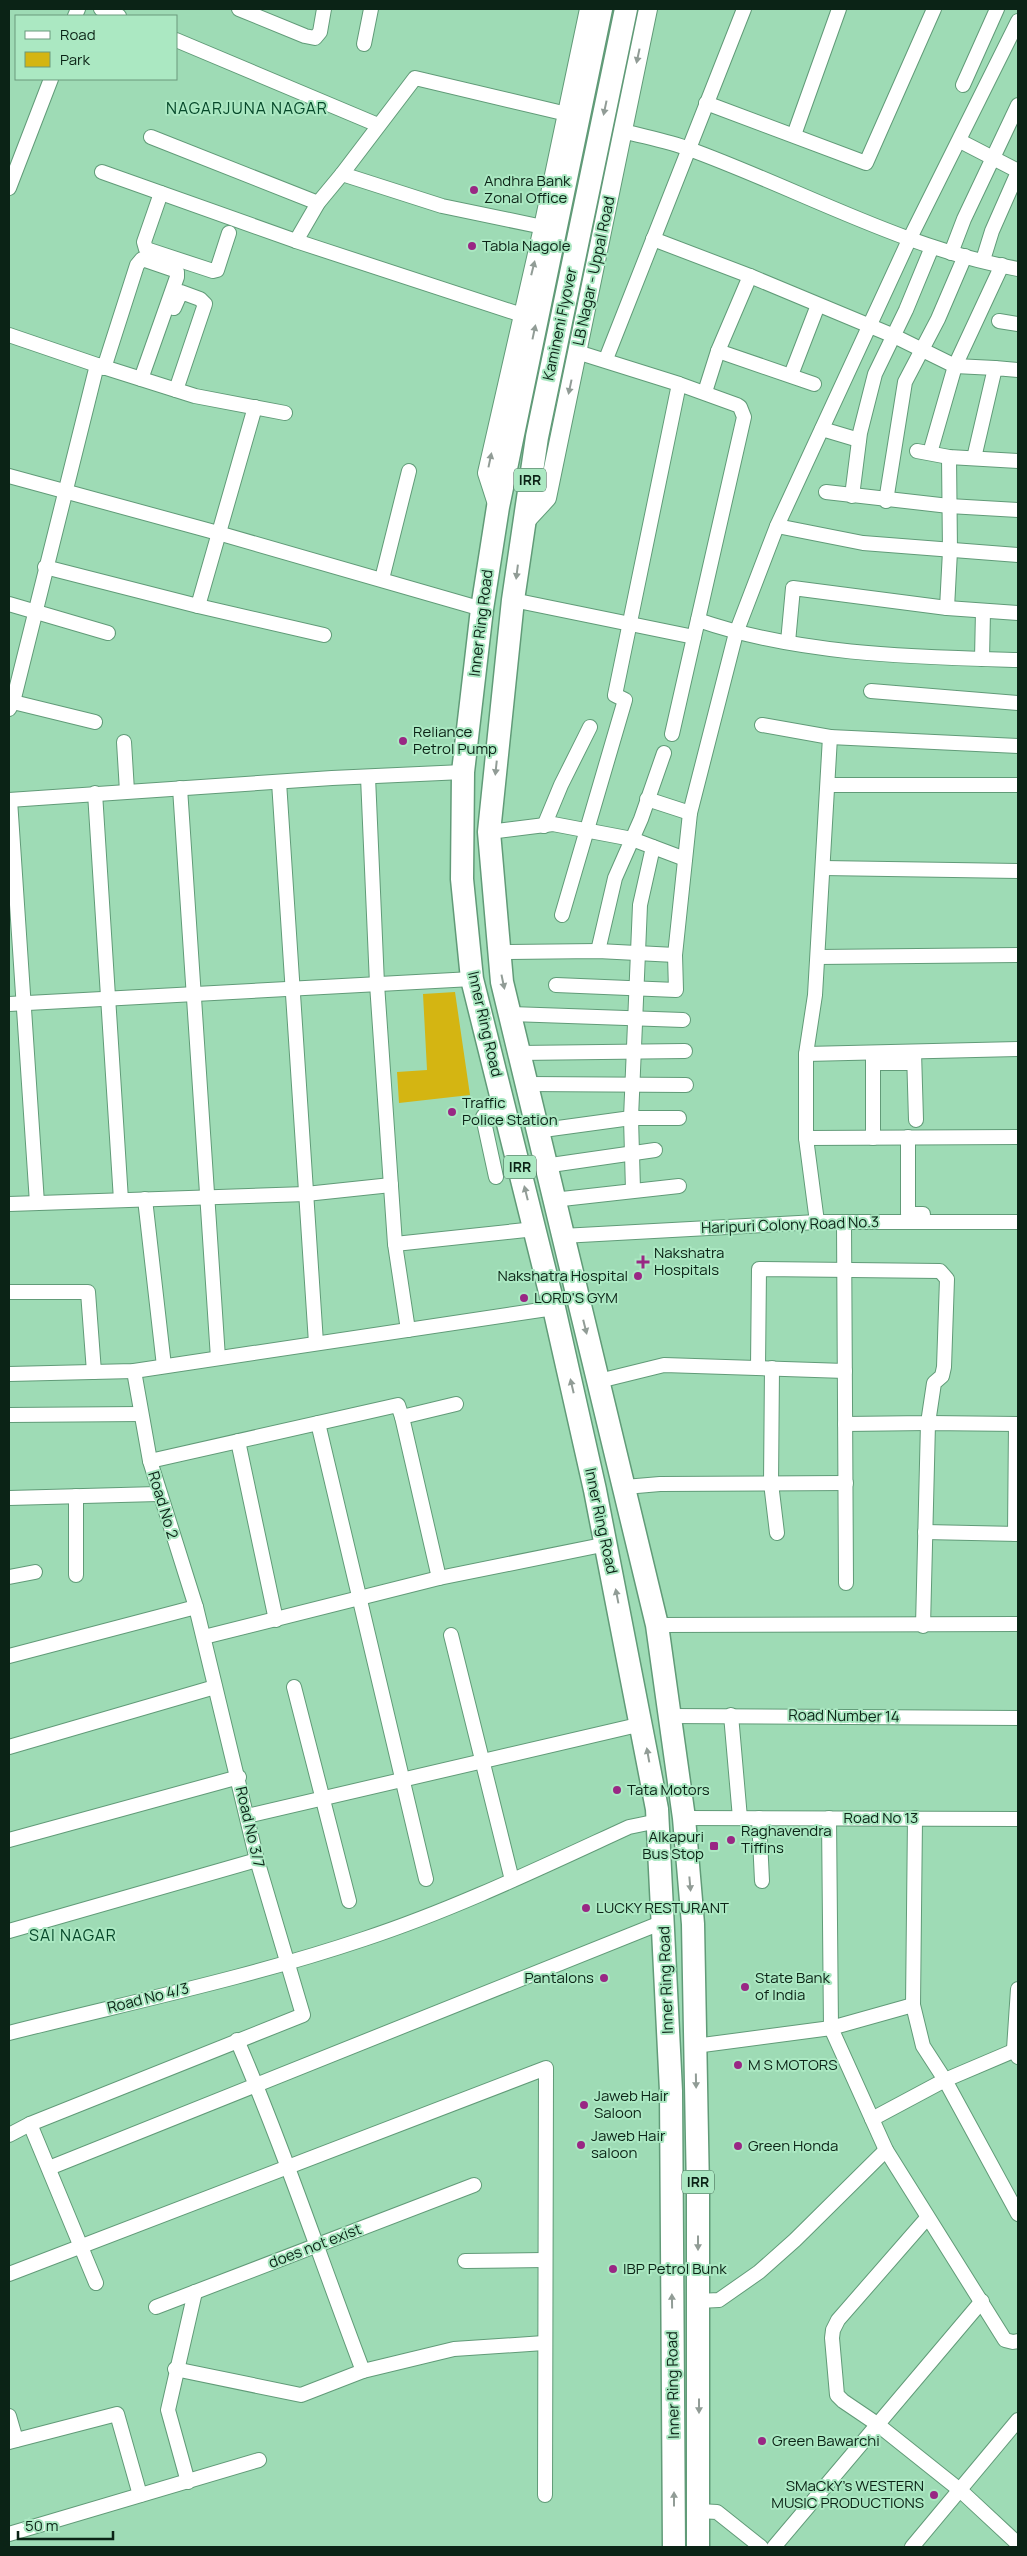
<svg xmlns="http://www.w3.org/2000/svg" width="1027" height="2556" viewBox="0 0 1027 2556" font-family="Manrope,sans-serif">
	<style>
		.park { fill: #d4b512 }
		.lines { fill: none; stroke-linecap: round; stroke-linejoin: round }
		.minor-casing { stroke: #619b78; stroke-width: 16 }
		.tertiary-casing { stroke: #619b78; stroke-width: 20 }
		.trunk-casing { stroke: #619b78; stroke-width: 25 }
		.minor { stroke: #fff; stroke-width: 14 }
		.tertiary { stroke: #fff; stroke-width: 18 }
		.trunk { stroke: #fff; stroke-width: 22 }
		.oneway { fill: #919c96 }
		.poi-dot { fill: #992784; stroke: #abe8c2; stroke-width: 2 }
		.labels { text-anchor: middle; stroke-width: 4; stroke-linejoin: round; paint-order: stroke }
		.shield { fill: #abe8c2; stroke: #3b5e4a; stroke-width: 1 }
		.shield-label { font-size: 14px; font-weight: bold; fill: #0b2316 }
		.poi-label { font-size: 15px; fill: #0b2316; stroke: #abe8c2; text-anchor: start }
		.street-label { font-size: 15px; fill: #0b2316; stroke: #abe8c2 }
		.neighbourhood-label { font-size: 16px; letter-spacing: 1px; fill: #06482a; stroke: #abe8c2 }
	</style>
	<rect width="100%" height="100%" fill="#9edbb5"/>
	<!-- park -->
	<path class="park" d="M 455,992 L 470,1095 L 399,1103 L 397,1072 L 427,1070 L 423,994 Z"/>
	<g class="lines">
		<!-- minor casing -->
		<g class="minor-casing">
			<g id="minor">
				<path d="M 101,9 L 119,16"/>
				<path d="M 239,9 L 305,36 L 315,38 L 320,32 L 324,9"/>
				<path d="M 75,16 L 78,9"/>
				<path d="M 176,40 L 378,125"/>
				<path d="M 364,44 L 371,9"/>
				<path d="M 963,85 L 997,9"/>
				<path d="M 706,103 L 866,163 L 934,9"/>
				<path d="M 623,131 C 645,137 668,141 689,149 C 799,189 902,248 1018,269"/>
				<path d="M 794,135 L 839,9"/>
				<path d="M 151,137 L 318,203"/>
				<path d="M 960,141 L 1018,171"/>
				<path d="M 102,172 L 296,241 L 522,315"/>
				<path d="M 342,174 L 442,206 L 543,227"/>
				<path d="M 9,188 L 51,79"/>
				<path d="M 161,193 L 144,242 L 146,249 L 213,271 L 217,270 L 229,233"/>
				<path d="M 653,239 L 750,276 L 894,336 L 955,366 L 995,368"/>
				<path d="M 296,241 L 318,203 L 342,174 L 415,78 L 567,114"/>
				<path d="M 951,253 L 964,219 L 1018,105"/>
				<path d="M 983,260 L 992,231 L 1018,172"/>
				<path d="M 174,308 L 181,292 L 200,299 L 205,304 L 176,390"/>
				<path d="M 999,321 L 1018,324"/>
				<path d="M 9,335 L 97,365"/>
				<path d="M 718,351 L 814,384"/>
				<path d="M 577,352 L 679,384 L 737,405 L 740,407 L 744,417 L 672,734"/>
				<path d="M 606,359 L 744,9"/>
				<path d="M 104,368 L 137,265 L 142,259 L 174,270 L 177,272 L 177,277 L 141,379"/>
				<path d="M 791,375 L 818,305"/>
				<path d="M 705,392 L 718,351 L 750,276"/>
				<path d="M 822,429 L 859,440"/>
				<path d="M 917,451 L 949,457 L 1018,461"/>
				<path d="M 930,453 L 955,366 L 1002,265"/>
				<path d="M 974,458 L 995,368 L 1018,370"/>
				<path d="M 9,476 L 218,533 L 482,609"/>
				<path d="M 826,492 L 949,506 L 1018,510"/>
				<path d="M 852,496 L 860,433 L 875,374 L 906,310 L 932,247"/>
				<path d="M 886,501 L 905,382 L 938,319 L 965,256"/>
				<path d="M 777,526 L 863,543 L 1018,555"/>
				<path d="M 45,567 L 198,606 L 255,407"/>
				<path d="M 382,579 L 409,471"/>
				<path d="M 513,600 L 694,637"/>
				<path d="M 9,604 L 108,633"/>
				<path d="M 198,606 L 324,635"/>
				<path d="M 947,608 L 950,551 L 949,457"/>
				<path d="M 698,620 C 799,655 913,657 1018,660"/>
				<path d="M 788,642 L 793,588 L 947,608 L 1018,613"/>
				<path d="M 982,659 L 983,611"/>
				<path d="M 871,691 L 1018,703"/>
				<path d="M 9,701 L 95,722"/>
				<path d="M 9,709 L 13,702 L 97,365 L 195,396 L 285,413"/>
				<path d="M 762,725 L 830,737 L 815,995 L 806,1054 L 806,1138 L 817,1222"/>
				<path d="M 830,737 L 1018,746"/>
				<path d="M 124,742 L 127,791"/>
				<path d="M 368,777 L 377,984 L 395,1244"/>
				<path d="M 279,782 L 316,1343"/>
				<path d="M 829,785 L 1018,785"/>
				<path d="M 180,788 L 218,1358"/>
				<path d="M 95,793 L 121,1200"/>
				<path d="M 647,799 L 690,813"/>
				<path d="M 9,800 L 332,778 L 463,772"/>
				<path d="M 10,800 L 37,1203"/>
				<path d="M 544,826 L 561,785 L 590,727"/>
				<path d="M 489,832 L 553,824 L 632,839 L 685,859"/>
				<path d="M 823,868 L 1018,871"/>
				<path d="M 562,915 L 625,700 L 615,695 L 679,384"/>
				<path d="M 598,951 L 615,878 L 641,819 L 664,753"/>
				<path d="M 499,952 L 598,951 L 675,955"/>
				<path d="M 818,957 L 1018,955"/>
				<path d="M 556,985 L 676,990 L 675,955 L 690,813 L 736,633 L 777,526 L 909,240 L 1018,21"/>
				<path d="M 9,1004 L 472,979"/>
				<path d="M 511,1014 L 683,1020"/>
				<path d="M 914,1052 L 916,1120"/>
				<path d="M 519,1053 L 685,1051"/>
				<path d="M 873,1053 L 873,1138"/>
				<path d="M 806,1054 L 1018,1049"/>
				<path d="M 873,1063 L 914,1063"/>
				<path d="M 527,1084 L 686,1085"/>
				<path d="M 536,1131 L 631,1118 L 679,1118"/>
				<path d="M 908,1137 L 908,1214 L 923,1214"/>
				<path d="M 806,1138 L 1018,1137"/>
				<path d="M 544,1166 L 655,1150"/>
				<path d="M 496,1177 L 483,1117 L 488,1110 L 504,1105"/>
				<path d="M 633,1190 L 631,1118 L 640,905 L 653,847"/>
				<path d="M 145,1199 L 164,1366"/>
				<path d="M 553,1200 L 679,1186"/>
				<path d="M 9,1204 L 306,1194 L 391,1185"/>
				<path d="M 844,1222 L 846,1583"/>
				<path d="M 562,1236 L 817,1222 L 1018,1222"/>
				<path d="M 9,1292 L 88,1292 L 94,1372"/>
				<path d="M 408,1330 L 395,1244 L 535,1229"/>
				<path d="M 758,1368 L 759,1269 L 940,1271 L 947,1279 L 944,1367 L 942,1376 L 934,1383 L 928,1423 L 845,1424"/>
				<path d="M 772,1368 L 771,1483 L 777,1533"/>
				<path d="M 9,1374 L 134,1371 L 554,1308"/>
				<path d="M 599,1381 L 664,1365 L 845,1371"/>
				<path d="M 9,1415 L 141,1414"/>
				<path d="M 402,1417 L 439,1578"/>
				<path d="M 318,1423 L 426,1879"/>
				<path d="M 238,1441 L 276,1620"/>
				<path d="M 150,1461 L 398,1405 L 402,1417 L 456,1404"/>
				<path d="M 625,1487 L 660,1484 L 846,1483"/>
				<path d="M 76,1496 L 76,1575"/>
				<path d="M 9,1498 L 158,1494"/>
				<path d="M 925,1532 L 1018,1534"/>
				<path d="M 1015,1534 L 1016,1424"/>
				<path d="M 9,1577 L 35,1572"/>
				<path d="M 657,1625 L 1018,1624"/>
				<path d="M 923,1626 L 928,1423 L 1018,1424"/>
				<path d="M 451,1635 L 512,1880"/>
				<path d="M 204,1637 L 439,1578 L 607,1544"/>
				<path d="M 9,1656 L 196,1607"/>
				<path d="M 294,1687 L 349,1901"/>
				<path d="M 731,1715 L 740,1818"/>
				<path d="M 670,1716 L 1018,1718"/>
				<path d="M 9,1747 L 215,1687"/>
				<path d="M 247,1816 L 642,1724"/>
				<path d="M 684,1818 L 1018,1819"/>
				<path d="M 759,1818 L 762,1881"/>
				<path d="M 829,1818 L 831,2028 L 886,2150 L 1005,2340 L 1013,2342 L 1018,2341"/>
				<path d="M 915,1818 L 913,2005 L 923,2046 L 945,2080 L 1018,2214"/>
				<path d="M 9,1840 L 239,1777"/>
				<path d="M 9,1931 L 257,1860"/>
				<path d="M 9,2033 C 127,2003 248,1978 364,1939 C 455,1909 542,1867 629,1827 L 658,1821"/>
				<path d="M 237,2040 C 284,2149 321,2261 363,2371"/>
				<path d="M 695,2046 L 831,2028 L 913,2005"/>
				<path d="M 1018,2057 L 1014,2049 L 1018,1989"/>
				<path d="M 872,2119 L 945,2080 L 1018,2049"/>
				<path d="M 30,2124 L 96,2283"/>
				<path d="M 9,2135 L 30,2124 L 303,2015 L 257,1860 L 196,1607 L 150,1461 L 134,1371"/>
				<path d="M 49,2168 L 663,1922"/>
				<path d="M 927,2218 L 838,2320 L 833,2330 L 832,2338 L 837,2395 L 843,2401 L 877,2424 L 961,2491 L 1018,2544"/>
				<path d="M 465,2261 L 544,2260"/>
				<path d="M 9,2274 L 546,2068 L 545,2495"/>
				<path d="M 698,2301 L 719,2300 L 759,2272 L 795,2240 L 886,2150"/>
				<path d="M 156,2307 L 474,2185"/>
				<path d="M 175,2369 L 301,2395 L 363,2371 L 454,2349 L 544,2343"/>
				<path d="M 9,2416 L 16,2440"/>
				<path d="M 9,2442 L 117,2414 L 140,2495"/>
				<path d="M 188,2482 L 168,2410 L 195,2292"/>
				<path d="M 699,2511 L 717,2512 L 761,2547"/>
				<path d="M 9,2534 L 259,2460"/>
				<path d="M 774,2547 L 982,2301"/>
				<path d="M 912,2547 L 1018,2420"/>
			</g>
		</g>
		<!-- tertiary casing -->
		<g class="tertiary-casing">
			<g id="tertiary">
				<path d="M 498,507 L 487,473 L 542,232 L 589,9"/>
				<path d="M 523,524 L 547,498 L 648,9"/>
			</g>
		</g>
		<!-- trunk casing -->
		<g class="trunk-casing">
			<g id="trunk">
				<path d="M 601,9 L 498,507 L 482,609 L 463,772 L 462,879 L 472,979 L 554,1308 L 595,1490 L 657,1809 L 671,2091 L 674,2547"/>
				<path d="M 626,9 L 537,437 L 513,600 L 489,832 L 502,982 L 657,1625 L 684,1818 L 693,1924 L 698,2191 L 698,2547"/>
			</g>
		</g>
		<!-- minor -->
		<use href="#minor" class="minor"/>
		<!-- tertiary -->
		<use href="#tertiary" class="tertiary"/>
		<!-- trunk -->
		<use href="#trunk" class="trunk"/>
	</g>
	<!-- one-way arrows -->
	<defs><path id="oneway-solid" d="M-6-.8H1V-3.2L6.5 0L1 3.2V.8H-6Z" transform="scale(1.25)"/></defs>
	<g class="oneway">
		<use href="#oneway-solid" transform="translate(638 56) rotate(102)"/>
		<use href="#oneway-solid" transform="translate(605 108) rotate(102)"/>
		<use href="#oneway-solid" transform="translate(533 268) rotate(-76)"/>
		<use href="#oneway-solid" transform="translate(534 332) rotate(-78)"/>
		<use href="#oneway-solid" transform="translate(570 387) rotate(102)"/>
		<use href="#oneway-solid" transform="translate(490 460) rotate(-78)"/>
		<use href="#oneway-solid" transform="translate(517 572) rotate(97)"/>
		<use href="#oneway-solid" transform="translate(496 768) rotate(96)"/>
		<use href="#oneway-solid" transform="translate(503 982) rotate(78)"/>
		<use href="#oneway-solid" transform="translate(526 1193) rotate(-104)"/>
		<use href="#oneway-solid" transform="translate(585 1327) rotate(76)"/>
		<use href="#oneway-solid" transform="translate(572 1386) rotate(-103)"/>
		<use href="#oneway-solid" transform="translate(617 1596) rotate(-101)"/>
		<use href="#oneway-solid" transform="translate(648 1755) rotate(-100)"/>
		<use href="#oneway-solid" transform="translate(690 1884) rotate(85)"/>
		<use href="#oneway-solid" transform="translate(696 2081) rotate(89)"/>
		<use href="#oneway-solid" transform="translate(698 2243) rotate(90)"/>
		<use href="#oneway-solid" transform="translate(672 2301) rotate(-91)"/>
		<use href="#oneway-solid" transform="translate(699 2406) rotate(90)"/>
		<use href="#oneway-solid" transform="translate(674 2499) rotate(-90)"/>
	</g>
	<!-- markers -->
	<g class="poi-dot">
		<circle cx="474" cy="190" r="5"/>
		<circle cx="472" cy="246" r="5"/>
		<circle cx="403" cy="741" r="5"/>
		<circle cx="452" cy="1112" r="5"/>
		<path d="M640.5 1254.5h5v5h5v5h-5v5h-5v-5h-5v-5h5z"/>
		<circle cx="638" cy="1276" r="5"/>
		<circle cx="524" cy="1298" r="5"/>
		<circle cx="617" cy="1790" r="5"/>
		<circle cx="731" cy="1840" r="5"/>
		<rect x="709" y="1841" width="10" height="10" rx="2.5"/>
		<circle cx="586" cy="1908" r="5"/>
		<circle cx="604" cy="1978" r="5"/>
		<circle cx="745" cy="1987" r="5"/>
		<circle cx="738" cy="2065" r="5"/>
		<circle cx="584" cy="2105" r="5"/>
		<circle cx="581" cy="2145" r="5"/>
		<circle cx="738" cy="2146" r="5"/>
		<circle cx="613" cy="2269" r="5"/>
		<circle cx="762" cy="2441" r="5"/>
		<circle cx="934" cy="2495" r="5"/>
	</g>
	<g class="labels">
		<!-- shield labels -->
		<g class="shield">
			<rect x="514" y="468.5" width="32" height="23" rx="4"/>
			<rect x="504" y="1155.5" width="32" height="23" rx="4"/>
			<rect x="682" y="2170.5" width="32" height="23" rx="4"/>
		</g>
		<g class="shield-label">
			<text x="530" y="485">IRR</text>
			<text x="520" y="1172">IRR</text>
			<text x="698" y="2187">IRR</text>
		</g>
		<!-- poi labels -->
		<g class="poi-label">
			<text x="484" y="186">Andhra Bank<tspan x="484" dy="17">Zonal Office</tspan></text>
			<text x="482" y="251">Tabla Nagole</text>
			<text x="413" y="737">Reliance<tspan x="413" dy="17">Petrol Pump</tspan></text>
			<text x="462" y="1108">Traffic<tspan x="462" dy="17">Police Station</tspan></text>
			<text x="654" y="1258">Nakshatra<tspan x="654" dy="17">Hospitals</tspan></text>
			<text x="628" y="1281" text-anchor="end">Nakshatra Hospital</text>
			<text x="534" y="1303">LORD'S GYM</text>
			<text x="627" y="1795">Tata Motors</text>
			<text x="741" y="1836">Raghavendra<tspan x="741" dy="17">Tiffins</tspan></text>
			<text x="704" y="1842" text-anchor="end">Alkapuri<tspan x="704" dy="17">Bus Stop</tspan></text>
			<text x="596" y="1913">LUCKY RESTURANT</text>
			<text x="594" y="1983" text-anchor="end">Pantalons</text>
			<text x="755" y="1983">State Bank<tspan x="755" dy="17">of India</tspan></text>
			<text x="748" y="2070">M S MOTORS</text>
			<text x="594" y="2101">Jaweb Hair<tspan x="594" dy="17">Saloon</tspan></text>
			<text x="591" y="2141">Jaweb Hair<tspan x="591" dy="17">saloon</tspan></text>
			<text x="748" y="2151">Green Honda</text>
			<text x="623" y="2274">IBP Petrol Bunk</text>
			<text x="772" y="2446">Green Bawarchi</text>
			<text x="924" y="2491" text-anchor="end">SMaCkY's WESTERN<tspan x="924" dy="17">MUSIC PRODUCTIONS</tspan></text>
		</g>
		<!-- street labels -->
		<g class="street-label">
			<text transform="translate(594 271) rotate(-78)" y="5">LB Nagar - Uppal Road</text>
			<text transform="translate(560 324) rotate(-78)" y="5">Kamineni Flyover</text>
			<text transform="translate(481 623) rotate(-83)" y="5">Inner Ring Road</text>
			<text transform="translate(485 1024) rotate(77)" y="5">Inner Ring Road</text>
			<text transform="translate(790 1225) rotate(-2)" y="5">Haripuri Colony Road No.3</text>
			<text transform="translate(163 1505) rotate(73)" y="5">Road No 2</text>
			<text transform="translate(601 1521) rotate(78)" y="5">Inner Ring Road</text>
			<text transform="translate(844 1716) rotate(1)" y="5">Road Number 14</text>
			<text x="881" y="1823">Road No 13</text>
			<text transform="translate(250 1827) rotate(77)" y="5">Road No 3/7</text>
			<text transform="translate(666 1980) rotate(-92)" y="5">Inner Ring Road</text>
			<text transform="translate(148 1998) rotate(-14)" y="5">Road No 4/3</text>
			<text transform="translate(315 2246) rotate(-21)" y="5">does not exist</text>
			<text transform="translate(673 2385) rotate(-91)" y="5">Inner Ring Road</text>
		</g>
		<!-- neighbourhood labels -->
		<g class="neighbourhood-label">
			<text x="247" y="114">NAGARJUNA NAGAR</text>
			<text x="73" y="1941">SAI NAGAR</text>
		</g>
	</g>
	<!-- border -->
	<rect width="1027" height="2556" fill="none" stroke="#0b2316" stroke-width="20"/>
	<!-- legend -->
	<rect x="15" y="15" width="162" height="65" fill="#abe8c2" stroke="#6b997d"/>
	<rect x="25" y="31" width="25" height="8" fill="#ffffff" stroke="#6b997d"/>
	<text x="60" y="40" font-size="15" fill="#0b2316">Road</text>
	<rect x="25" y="52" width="25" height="15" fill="#d4b512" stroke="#6b997d"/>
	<text x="60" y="65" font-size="15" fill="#0b2316">Park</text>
	<!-- scale -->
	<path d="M18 2531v8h95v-8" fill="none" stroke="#0b2316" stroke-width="2.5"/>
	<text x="25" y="2531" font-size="15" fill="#0b2316" stroke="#abe8c2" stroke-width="4" paint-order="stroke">50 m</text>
</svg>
